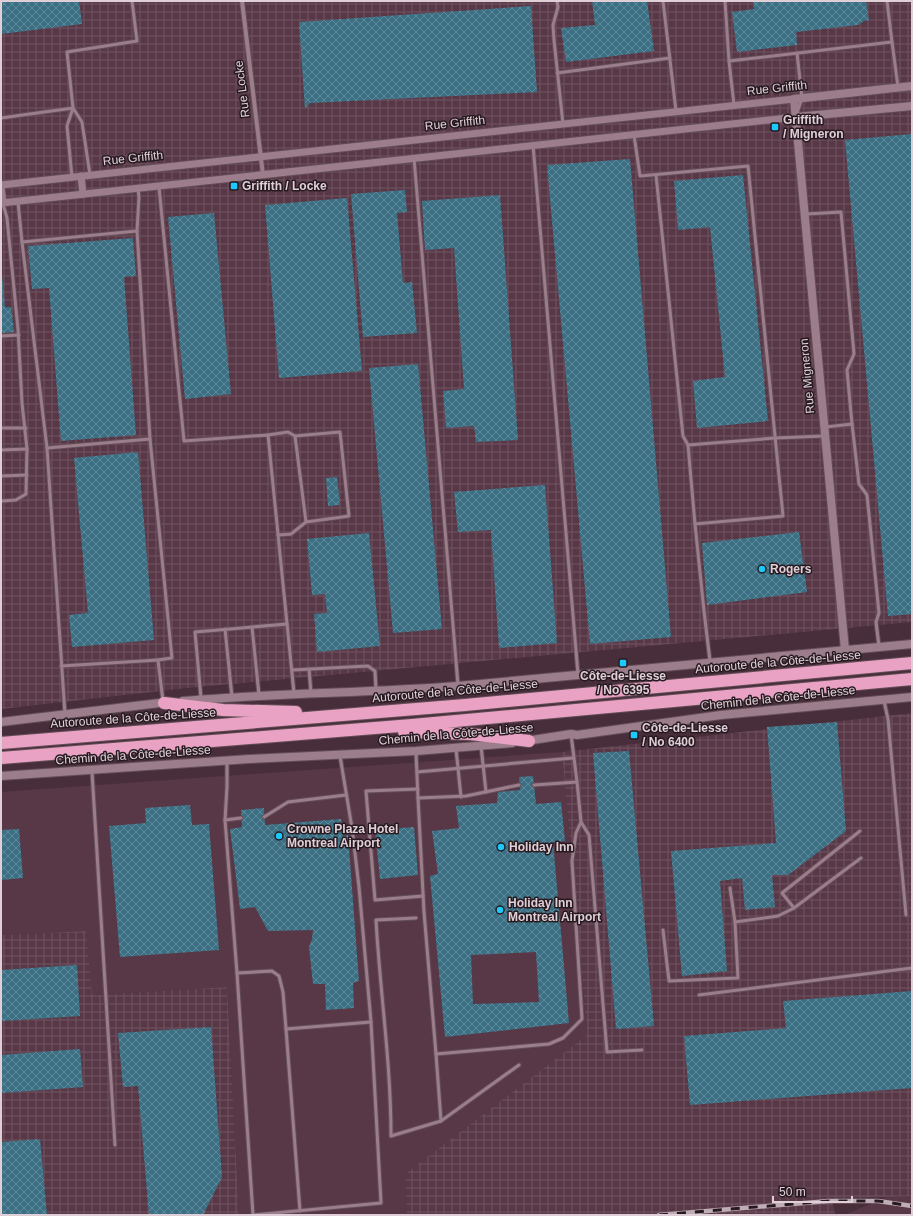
<svg xmlns="http://www.w3.org/2000/svg" width="913" height="1216" viewBox="0 0 913 1216" font-family="Arial,sans-serif">
	<style>
		.built { fill: #583847 }
		.industrial { fill: url(#industrial-grid) }
		.building { fill: url(#building-cross-hatch); fill-rule: evenodd }
		.lines { fill: none; stroke-linecap: round; stroke-linejoin: round }
		.service-casing { stroke: #634e57; stroke-width: 5 }
		.minor-casing { stroke: #634e57; stroke-width: 6 }
		.tertiary-casing { stroke: #634e57; stroke-width: 9 }
		.secondary-casing { stroke: #634e57; stroke-width: 10 }
		.motorway-casing { stroke: #634e57; stroke-width: 14 }
		.service { stroke: #9c7d8b; stroke-width: 3 }
		.minor { stroke: #9c7d8b; stroke-width: 4 }
		.tertiary { stroke: #9c7d8b; stroke-width: 7 }
		.secondary { stroke: #9c7d8b; stroke-width: 8 }
		.motorway { stroke: #e9a2c3; stroke-width: 12 }
		.rail-casing { stroke: #bfacb4; stroke-width: 4.5 }
		.rail { stroke: #261a20; stroke-width: 3; stroke-dasharray: 9; stroke-linecap: butt }
		.poi-dot { fill: #1cc9fc; stroke: #261a20; stroke-width: 1.5 }
		.labels { text-anchor: middle; stroke-width: 3; stroke-linejoin: round; paint-order: stroke }
		.street-label { font-size: 12px; fill: #e0cfd6; stroke: #261a20 }
		.poi-label { font-size: 12px; font-weight: bold; fill: #e0cfd6; stroke: #261a20; text-anchor: start }
	</style>
	<defs>
		<pattern id="industrial-grid" width="8" height="8" patternUnits="userSpaceOnUse"><rect width="8" height="8" fill="#583847"/><path d="M0 4h8M4 0v8" fill="none" stroke="#705461"/></pattern>
		<pattern id="building-cross-hatch" width="8" height="8" patternUnits="userSpaceOnUse"><rect width="8" height="8" fill="#3b7084"/><path d="M0 0l8 8M0 8l8-8" fill="none" stroke="#608a9a"/></pattern>
	</defs>
	<rect width="100%" height="100%" fill="#482e3a"/>
	<!-- built -->
	<g class="built">
		<path d="M 562,752 L 587,1035 L 405,1174 L 407,1215 L 239,1215 L 227,987 L 91,995 L 86,931 L 1,935 L 1,792 Z"/>
		<path d="M 908,1188 L 912,1189 L 912,1215 L 844,1215 Z"/>
	</g>
	<!-- industrial -->
	<g class="industrial">
		<path d="M 1,1 L 912,1 L 912,622 L 187,688 L 1,709 Z"/>
		<path d="M 912,713 L 912,1196 L 832,1199 L 835,1214 L 832,1215 L 407,1215 L 405,1174 L 587,1035 L 562,752 Z"/>
		<path d="M 86,931 L 92,995 L 227,987 L 239,1215 L 1,1215 L 1,935 Z"/>
	</g>
	<!-- building -->
	<g class="building">
		<path d="M 1,1 L 79,1 L 82,24 L 1,34 Z"/>
		<path d="M 592,1 L 647,1 L 654,51 L 566,62 L 561,28 L 595,25 Z"/>
		<path d="M 753,1 L 866,1 L 869,20 L 864,21 L 858,25 L 796,32 L 797,45 L 737,52 L 732,12 L 754,9 Z"/>
		<path d="M 531,6 L 537,92 L 310,103 L 305,109 L 299,22 Z"/>
		<path d="M 912,134 L 912,614 L 888,616 L 845,140 Z"/>
		<path d="M 630,159 L 671,637 L 590,644 L 547,165 Z"/>
		<path d="M 743,175 L 768,421 L 697,428 L 693,381 L 725,377 L 710,227 L 678,230 L 674,181 Z"/>
		<path d="M 405,190 L 407,212 L 397,213 L 403,283 L 412,282 L 417,333 L 363,337 L 351,194 Z"/>
		<path d="M 500,195 L 518,440 L 476,442 L 474,426 L 446,428 L 443,391 L 464,389 L 454,248 L 425,250 L 422,201 Z"/>
		<path d="M 347,198 L 362,371 L 279,378 L 265,205 Z"/>
		<path d="M 214,213 L 231,394 L 185,399 L 168,217 Z"/>
		<path d="M 133,238 L 136,276 L 124,277 L 136,435 L 61,441 L 49,288 L 32,289 L 28,246 Z"/>
		<path d="M 1,275 L 2,275 L 5,307 L 11,307 L 14,332 L 1,333 Z"/>
		<path d="M 418,364 L 442,629 L 393,633 L 369,368 Z"/>
		<path d="M 138,452 L 154,640 L 72,647 L 69,615 L 88,613 L 74,458 Z"/>
		<path d="M 337,477 L 340,505 L 328,506 L 326,478 Z"/>
		<path d="M 545,485 L 557,643 L 499,648 L 491,530 L 458,532 L 454,492 Z"/>
		<path d="M 799,532 L 807,592 L 707,605 L 702,543 Z"/>
		<path d="M 369,533 L 380,646 L 317,652 L 314,614 L 327,613 L 325,594 L 312,595 L 307,539 Z"/>
		<path d="M 837,722 L 846,831 L 788,875 L 772,875 L 775,907 L 745,910 L 742,878 L 720,881 L 727,971 L 682,976 L 671,851 L 776,843 L 767,727 Z"/>
		<path d="M 629,751 L 654,1026 L 616,1029 L 593,753 Z"/>
		<path d="M 533,776 L 536,804 L 561,802 L 565,841 L 553,842 L 569,1023 L 445,1037 L 430,876 L 438,874 L 432,831 L 459,828 L 456,806 L 497,803 L 498,792 L 520,790 L 519,777 ZM 536,952 L 539,1002 L 473,1004 L 471,955 Z"/>
		<path d="M 190,805 L 192,825 L 209,824 L 219,950 L 120,957 L 109,826 L 146,823 L 145,808 Z"/>
		<path d="M 264,808 L 265,825 L 341,819 L 343,836 L 348,835 L 359,981 L 353,983 L 354,1008 L 326,1010 L 325,984 L 313,984 L 309,947 L 312,939 L 313,930 L 268,931 L 255,907 L 240,909 L 230,829 L 242,827 L 241,810 Z"/>
		<path d="M 414,827 L 418,875 L 380,879 L 375,830 Z"/>
		<path d="M 19,829 L 23,878 L 1,880 L 1,830 Z"/>
		<path d="M 77,965 L 80,1016 L 1,1021 L 1,970 Z"/>
		<path d="M 912,991 L 912,1088 L 690,1105 L 684,1036 L 786,1028 L 783,1001 Z"/>
		<path d="M 211,1027 L 222,1177 L 203,1215 L 149,1215 L 138,1086 L 123,1087 L 118,1033 Z"/>
		<path d="M 80,1049 L 83,1087 L 1,1093 L 1,1055 Z"/>
		<path d="M 40,1139 L 47,1215 L 1,1215 L 1,1142 Z"/>
	</g>
	<g class="lines">
		<!-- service casing -->
		<g class="service-casing">
			<g id="service">
				<path d="M 557,1 L 558,7 L 553,25 L 554,40 L 563,124"/>
				<path d="M 663,1 L 676,111"/>
				<path d="M 725,1 L 729,61"/>
				<path d="M 887,1 L 892,42"/>
				<path d="M 797,53 L 802,98 L 798,110"/>
				<path d="M 557,73 L 670,58"/>
				<path d="M 734,105 L 729,61 L 892,42 L 898,87"/>
				<path d="M 1,118 L 73,108"/>
				<path d="M 634,135 L 640,176 L 748,166 L 783,516 L 695,524 L 704,611 L 710,661"/>
				<path d="M 533,145 L 578,674"/>
				<path d="M 414,158 L 458,685"/>
				<path d="M 90,175 L 82,122 L 73,108 L 67,52 L 137,41 L 132,1"/>
				<path d="M 656,175 L 683,436 L 688,445"/>
				<path d="M 72,177 L 67,126 L 73,108"/>
				<path d="M 159,187 L 184,441 L 268,435 L 294,693"/>
				<path d="M 138,189 L 139,197 L 137,231 L 150,439 L 172,658 L 158,660 L 163,701"/>
				<path d="M 18,202 L 22,242 L 137,231"/>
				<path d="M 806,214 L 841,212 L 854,354 L 847,370 L 852,424"/>
				<path d="M 22,242 L 47,448 L 65,714"/>
				<path d="M 1,336 L 19,335"/>
				<path d="M 826,427 L 852,424 L 859,484 L 867,495 L 879,613 L 876,622 L 879,646"/>
				<path d="M 1,428 L 26,428"/>
				<path d="M 268,435 L 288,432 L 295,436"/>
				<path d="M 47,448 L 150,439"/>
				<path d="M 1,450 L 27,449"/>
				<path d="M 1,476 L 27,475"/>
				<path d="M 1,501 L 16,500 L 26,494 L 27,449 L 22,403 L 18,329 L 7,218 L 3,204"/>
				<path d="M 695,524 L 688,445 L 775,438 L 824,436"/>
				<path d="M 278,535 L 291,534 L 306,522 L 349,516 L 340,432 L 295,436 L 306,522"/>
				<path d="M 252,627 L 259,695"/>
				<path d="M 225,629 L 232,697"/>
				<path d="M 61,666 L 158,660"/>
				<path d="M 309,669 L 311,693"/>
				<path d="M 292,670 L 368,666 L 375,671 L 376,690"/>
				<path d="M 201,698 L 195,632 L 287,624"/>
				<path d="M 884,701 L 888,719 L 906,915"/>
				<path d="M 571,734 L 577,782 L 581,822 L 589,835 L 607,1052 L 642,1050"/>
				<path d="M 481,746 L 486,792"/>
				<path d="M 456,749 L 461,797"/>
				<path d="M 416,753 L 418,798 L 466,796 L 519,785"/>
				<path d="M 227,761 L 227,787 L 225,820 L 237,973 L 272,971 L 279,976 L 283,992 L 286,1029 L 371,1022"/>
				<path d="M 92,772 L 115,1145"/>
				<path d="M 417,772 L 573,758"/>
				<path d="M 534,785 L 577,782"/>
				<path d="M 418,789 L 366,791 L 375,900 L 423,896"/>
				<path d="M 418,798 L 424,912 L 436,1054 L 549,1044 L 563,1038 L 582,1019 L 572,861 L 576,833 L 581,822"/>
				<path d="M 264,817 L 288,802 L 346,795"/>
				<path d="M 225,820 L 241,818"/>
				<path d="M 860,831 L 782,893 L 794,908 L 861,858"/>
				<path d="M 730,888 L 735,922"/>
				<path d="M 416,918 L 376,920 C 380,992 391,1063 391,1136 L 441,1121 L 436,1054"/>
				<path d="M 663,930 L 669,981 L 738,978 L 735,922 L 778,916 L 794,908"/>
				<path d="M 237,973 L 253,1215"/>
				<path d="M 699,995 L 912,968"/>
				<path d="M 286,1029 L 300,1211"/>
				<path d="M 441,1121 L 519,1065"/>
				<path d="M 253,1215 L 381,1203 L 371,1022 L 359,887 L 352,828 L 340,756"/>
			</g>
		</g>
		<!-- minor casing -->
		<g class="minor-casing">
			<path id="minor" d="M 242,1 L 263,175"/>
		</g>
		<!-- tertiary casing -->
		<g class="tertiary-casing">
			<g id="tertiary">
				<path d="M 81,176 L 83,194"/>
				<path d="M 1,185 L 794,99"/>
				<path d="M 1,187 L 3,203"/>
				<path d="M 1,203 L 796,117"/>
			</g>
		</g>
		<!-- secondary casing -->
		<g class="secondary-casing">
			<g id="secondary">
				<path d="M 796,117 L 912,106"/>
				<path d="M 845,650 L 794,99 L 912,86"/>
				<path d="M 183,701 C 275,693 367,693 458,686 L 912,644"/>
				<path d="M 1,722 L 168,702"/>
				<path d="M 526,741 L 571,734 L 577,735 L 721,715 L 912,697"/>
				<path d="M 1,776 L 249,759 L 416,751 L 512,743"/>
			</g>
		</g>
		<!-- motorway casing -->
		<g class="motorway-casing">
			<g id="motorway">
				<path d="M 164,703 L 223,710 L 296,712"/>
				<path d="M 404,732 L 470,734 L 529,741"/>
				<path d="M 1,743 L 465,705 L 912,663"/>
				<path d="M 1,758 L 412,725 L 912,679"/>
			</g>
		</g>
		<!-- service -->
		<use href="#service" class="service"/>
		<!-- minor -->
		<use href="#minor" class="minor"/>
		<!-- tertiary -->
		<use href="#tertiary" class="tertiary"/>
		<!-- secondary -->
		<use href="#secondary" class="secondary"/>
		<!-- motorway -->
		<use href="#motorway" class="motorway"/>
		<!-- rail casing -->
		<g class="rail-casing">
			<path id="rail" d="M 659,1215 L 829,1201 L 878,1201 L 912,1206"/>
		</g>
		<!-- rail -->
		<use href="#rail" class="rail"/>
	</g>
	<!-- markers -->
	<g class="poi-dot">
		<rect x="771" y="123" width="8" height="8" rx="2"/>
		<rect x="230" y="182" width="8" height="8" rx="2"/>
		<circle cx="762" cy="569" r="4"/>
		<rect x="619" y="659" width="8" height="8" rx="2"/>
		<rect x="630" y="731" width="8" height="8" rx="2"/>
		<circle cx="279" cy="836" r="4"/>
		<circle cx="501" cy="847" r="4"/>
		<circle cx="500" cy="910" r="4"/>
	</g>
	<g class="labels">
		<!-- street labels -->
		<g class="street-label">
			<text transform="translate(777 88) rotate(-6)" y="4">Rue Griffith</text>
			<text transform="translate(242 89) rotate(-97)" y="4">Rue Locke</text>
			<text transform="translate(455 123) rotate(-6)" y="4">Rue Griffith</text>
			<text transform="translate(133 158) rotate(-6)" y="4">Rue Griffith</text>
			<text transform="translate(807 376) rotate(-95)" y="4">Rue Migneron</text>
			<text transform="translate(778 662) rotate(-5)" y="4">Autoroute de la Côte-de-Liesse</text>
			<text transform="translate(455 691) rotate(-5)" y="4">Autoroute de la Côte-de-Liesse</text>
			<text transform="translate(778 698) rotate(-6)" y="4">Chemin de la Côte-de-Liesse</text>
			<text transform="translate(133 718) rotate(-4)" y="4">Autoroute de la Côte-de-Liesse</text>
			<text transform="translate(456 734) rotate(-5)" y="4">Chemin de la Côte-de-Liesse</text>
			<text transform="translate(133 755) rotate(-4)" y="4">Chemin de la Côte-de-Liesse</text>
		</g>
		<!-- poi labels -->
		<g class="poi-label">
			<text x="783" y="124">Griffith<tspan x="783" dy="14">/ Migneron</tspan></text>
			<text x="242" y="190">Griffith / Locke</text>
			<text x="770" y="573">Rogers</text>
			<text x="623" y="680" text-anchor="middle">Côte-de-Liesse<tspan x="623" dy="14">/ No 6395</tspan></text>
			<text x="642" y="732">Côte-de-Liesse<tspan x="642" dy="14">/ No 6400</tspan></text>
			<text x="287" y="833">Crowne Plaza Hotel<tspan x="287" dy="14">Montreal Airport</tspan></text>
			<text x="509" y="851">Holiday Inn</text>
			<text x="508" y="907">Holiday Inn<tspan x="508" dy="14">Montreal Airport</tspan></text>
		</g>
	</g>
	<!-- border -->
	<rect width="913" height="1216" fill="none" stroke="#e0cfd6" stroke-width="4"/>
	<!-- scale -->
	<path d="M773 1196v6h79v-6" fill="none" stroke="#e0cfd6" stroke-width="2"/>
	<text x="779" y="1196" font-size="12" fill="#e0cfd6" stroke="#261a20" stroke-width="3" paint-order="stroke">50 m</text>
</svg>
